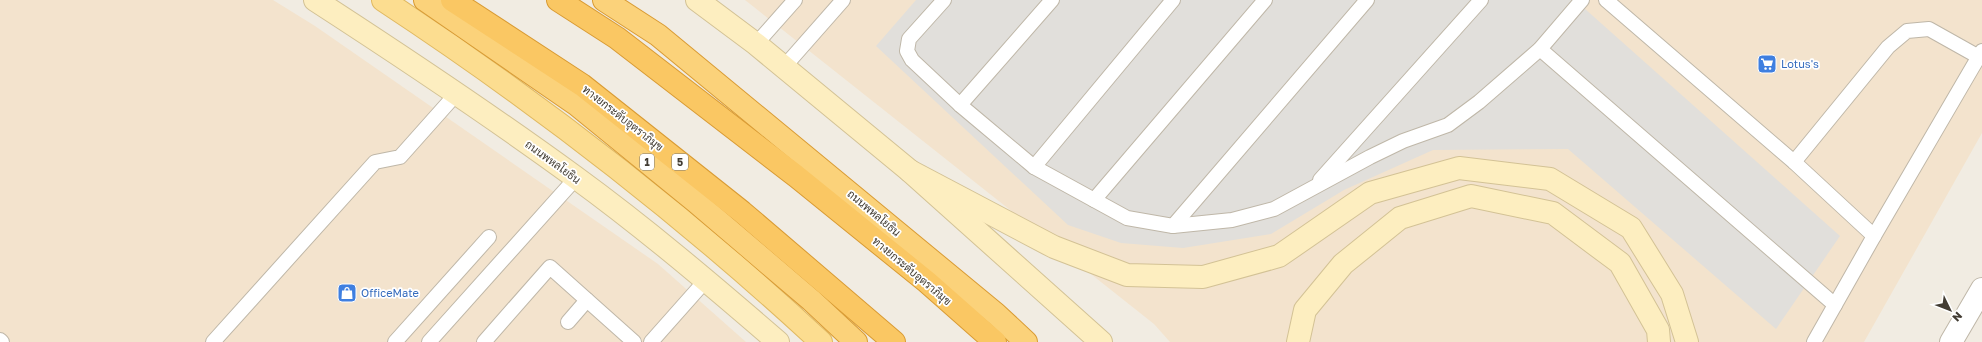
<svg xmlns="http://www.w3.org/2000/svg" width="1982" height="342" viewBox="0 0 1982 342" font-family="'Golos Text',Sarabun,sans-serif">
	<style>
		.commercial { fill: #f3e3cd }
		.parking { fill: #e1dfdb }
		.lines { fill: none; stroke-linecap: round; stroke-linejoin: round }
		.service-casing { stroke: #bfb7a8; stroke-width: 16 }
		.minor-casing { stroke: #bfb7a8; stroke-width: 24 }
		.secondary-casing { stroke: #d3c295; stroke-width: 24 }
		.primary-casing { stroke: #e0b961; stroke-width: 24 }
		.trunk-casing { stroke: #d99b34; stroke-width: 24 }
		.motorway-casing { stroke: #d99b34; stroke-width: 24 }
		.service { stroke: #fff; stroke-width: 14 }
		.minor { stroke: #fff; stroke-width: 22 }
		.secondary { stroke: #fdeec0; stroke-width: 22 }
		.primary { stroke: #fcdd90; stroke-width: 22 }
		.trunk { stroke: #fbd27a; stroke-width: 22 }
		.motorway { stroke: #fac763; stroke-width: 22 }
		.labels { text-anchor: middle; stroke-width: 3.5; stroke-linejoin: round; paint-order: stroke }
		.shield { fill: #fff; stroke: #7b7670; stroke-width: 1 }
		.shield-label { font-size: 10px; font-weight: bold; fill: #423c33 }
		.shop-label { font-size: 11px; fill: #366cbe; stroke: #fff; text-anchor: start }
		.street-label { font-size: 11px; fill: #423c33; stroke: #fff }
	</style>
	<rect width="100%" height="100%" fill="#f1ece2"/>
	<!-- commercial -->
	<g class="commercial">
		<path d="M 0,0 L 273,0 L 315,26 L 658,264 L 746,342 L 0,342 Z"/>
		<path d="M 745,0 L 1982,0 L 1982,133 L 1864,342 L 1170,342 L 1154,324 Z"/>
	</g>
	<!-- parking -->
	<path class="parking" d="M 916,0 L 1575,0 L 1840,236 L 1776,329 L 1568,149 L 1433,150 L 1344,190 L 1271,234 L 1183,248 L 1121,243 L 1068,225 L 876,46 Z"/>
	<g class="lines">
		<!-- service casing -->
		<g class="service-casing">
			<g id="service">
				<path d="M 944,0 L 909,39 L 907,51 L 912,60 L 960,105 L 1034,167 L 1127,218 L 1173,226 L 1232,220 L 1274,209 L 1370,157 L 1403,141 L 1448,125 L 1479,102 L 1540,49 L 1582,0"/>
				<path d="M 1606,0 L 1794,162 L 1874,236"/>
				<path d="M 756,44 L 795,0"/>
				<path d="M 1540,49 L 1835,305"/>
				<path d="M 784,67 L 843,0"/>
				<path d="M 960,105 L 1052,0"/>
				<path d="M 1794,162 L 1888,47 L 1907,31 L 1929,29 L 1979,57"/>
				<path d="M 1034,167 L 1173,0"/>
				<path d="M 1320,180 L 1481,0"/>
				<path d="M 1094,200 L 1265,0"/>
				<path d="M 1173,226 L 1367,0"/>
				<path d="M 568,322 L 587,300"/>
				<path d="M 0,340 L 2,342"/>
				<path d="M 213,342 L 375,162 L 400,157 L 457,93"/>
				<path d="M 395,342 L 489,237"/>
				<path d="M 429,342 L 576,178"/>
				<path d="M 484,342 L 550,267 L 634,342"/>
				<path d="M 651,342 L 706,280"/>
				<path d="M 1814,342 L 1874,236 L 1982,51"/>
			</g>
		</g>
		<!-- minor casing -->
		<g class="minor-casing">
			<path id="minor" d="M 1951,342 L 1982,289"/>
		</g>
		<!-- secondary casing -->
		<g class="secondary-casing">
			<g id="secondary">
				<path d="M 315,0 C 403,57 490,115 575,177 C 645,228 712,285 778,342"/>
				<path d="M 697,0 L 756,44 L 910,171 L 1101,342"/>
				<path d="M 910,171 L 1054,247 L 1127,275 L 1203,277 L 1279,256 L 1370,193 L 1459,168 L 1550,179 L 1631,228 L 1672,294 L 1687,342"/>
				<path d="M 1298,342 L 1305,310 L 1343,264 L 1400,218 L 1471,196 L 1553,213 L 1620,263 L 1658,330 L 1659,342"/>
			</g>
		</g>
		<!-- primary casing -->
		<g class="primary-casing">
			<path id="primary" d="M 383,0 C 538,102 685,216 821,342"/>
		</g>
		<!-- trunk casing -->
		<g class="trunk-casing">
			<g id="trunk">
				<path d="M 425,0 L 577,105 L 696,202 L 811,300 L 856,342"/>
				<path d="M 604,0 L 658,35 L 996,314 L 1026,342"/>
			</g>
		</g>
		<!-- motorway casing -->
		<g class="motorway-casing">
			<g id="motorway">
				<path d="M 452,0 L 582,85 L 742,212 L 894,342"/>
				<path d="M 558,0 L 617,38 L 796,176 L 927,282 L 995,342"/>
			</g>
		</g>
		<!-- service -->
		<use href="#service" class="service"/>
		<!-- minor -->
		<use href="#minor" class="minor"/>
		<!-- secondary -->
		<use href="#secondary" class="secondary"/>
		<!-- primary -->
		<use href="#primary" class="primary"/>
		<!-- trunk -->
		<use href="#trunk" class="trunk"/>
		<!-- motorway -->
		<use href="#motorway" class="motorway"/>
	</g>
	<!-- icons -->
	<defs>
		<g id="supermarket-square" transform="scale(1)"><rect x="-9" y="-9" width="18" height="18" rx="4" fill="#3f7fe0" stroke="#fff"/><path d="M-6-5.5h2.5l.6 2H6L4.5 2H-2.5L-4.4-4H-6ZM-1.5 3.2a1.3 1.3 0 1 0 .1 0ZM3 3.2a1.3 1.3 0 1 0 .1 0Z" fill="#fff"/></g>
		<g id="shop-square" transform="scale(1)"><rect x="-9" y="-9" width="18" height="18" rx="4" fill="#3f7fe0" stroke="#fff"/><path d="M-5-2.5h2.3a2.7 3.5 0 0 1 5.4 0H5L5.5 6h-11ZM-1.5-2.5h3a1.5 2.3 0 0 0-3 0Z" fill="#fff"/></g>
	</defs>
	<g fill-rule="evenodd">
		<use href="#supermarket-square" x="1767" y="64"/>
		<use href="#shop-square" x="347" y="293"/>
	</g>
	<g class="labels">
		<!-- shield labels -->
		<g class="shield">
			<rect x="640" y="154" width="14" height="16" rx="3"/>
			<rect x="672" y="154" width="16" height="16" rx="3"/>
		</g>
		<g class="shield-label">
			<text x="647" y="166">1</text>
			<text x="680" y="166">5</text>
		</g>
		<!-- shop labels -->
		<g class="shop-label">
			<text x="1781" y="68">Lotus's</text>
			<text x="361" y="297">OfficeMate</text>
		</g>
		<!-- street labels -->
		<g class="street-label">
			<text transform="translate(623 118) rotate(38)" y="4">ทางยกระดับอุตราภิมุข</text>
			<text transform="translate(553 162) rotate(36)" y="4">ถนนพหลโยธิน</text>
			<text transform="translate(874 213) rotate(40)" y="4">ถนนพหลโยธิน</text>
			<text transform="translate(912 271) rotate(40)" y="4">ทางยกระดับอุตราภิมุข</text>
		</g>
	</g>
	<!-- north arrow -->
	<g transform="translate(1950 310) rotate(133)" stroke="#ffffff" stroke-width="3" paint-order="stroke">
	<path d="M0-3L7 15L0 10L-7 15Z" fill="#423c33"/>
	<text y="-6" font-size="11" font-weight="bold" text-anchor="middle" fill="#423c33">N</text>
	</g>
</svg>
